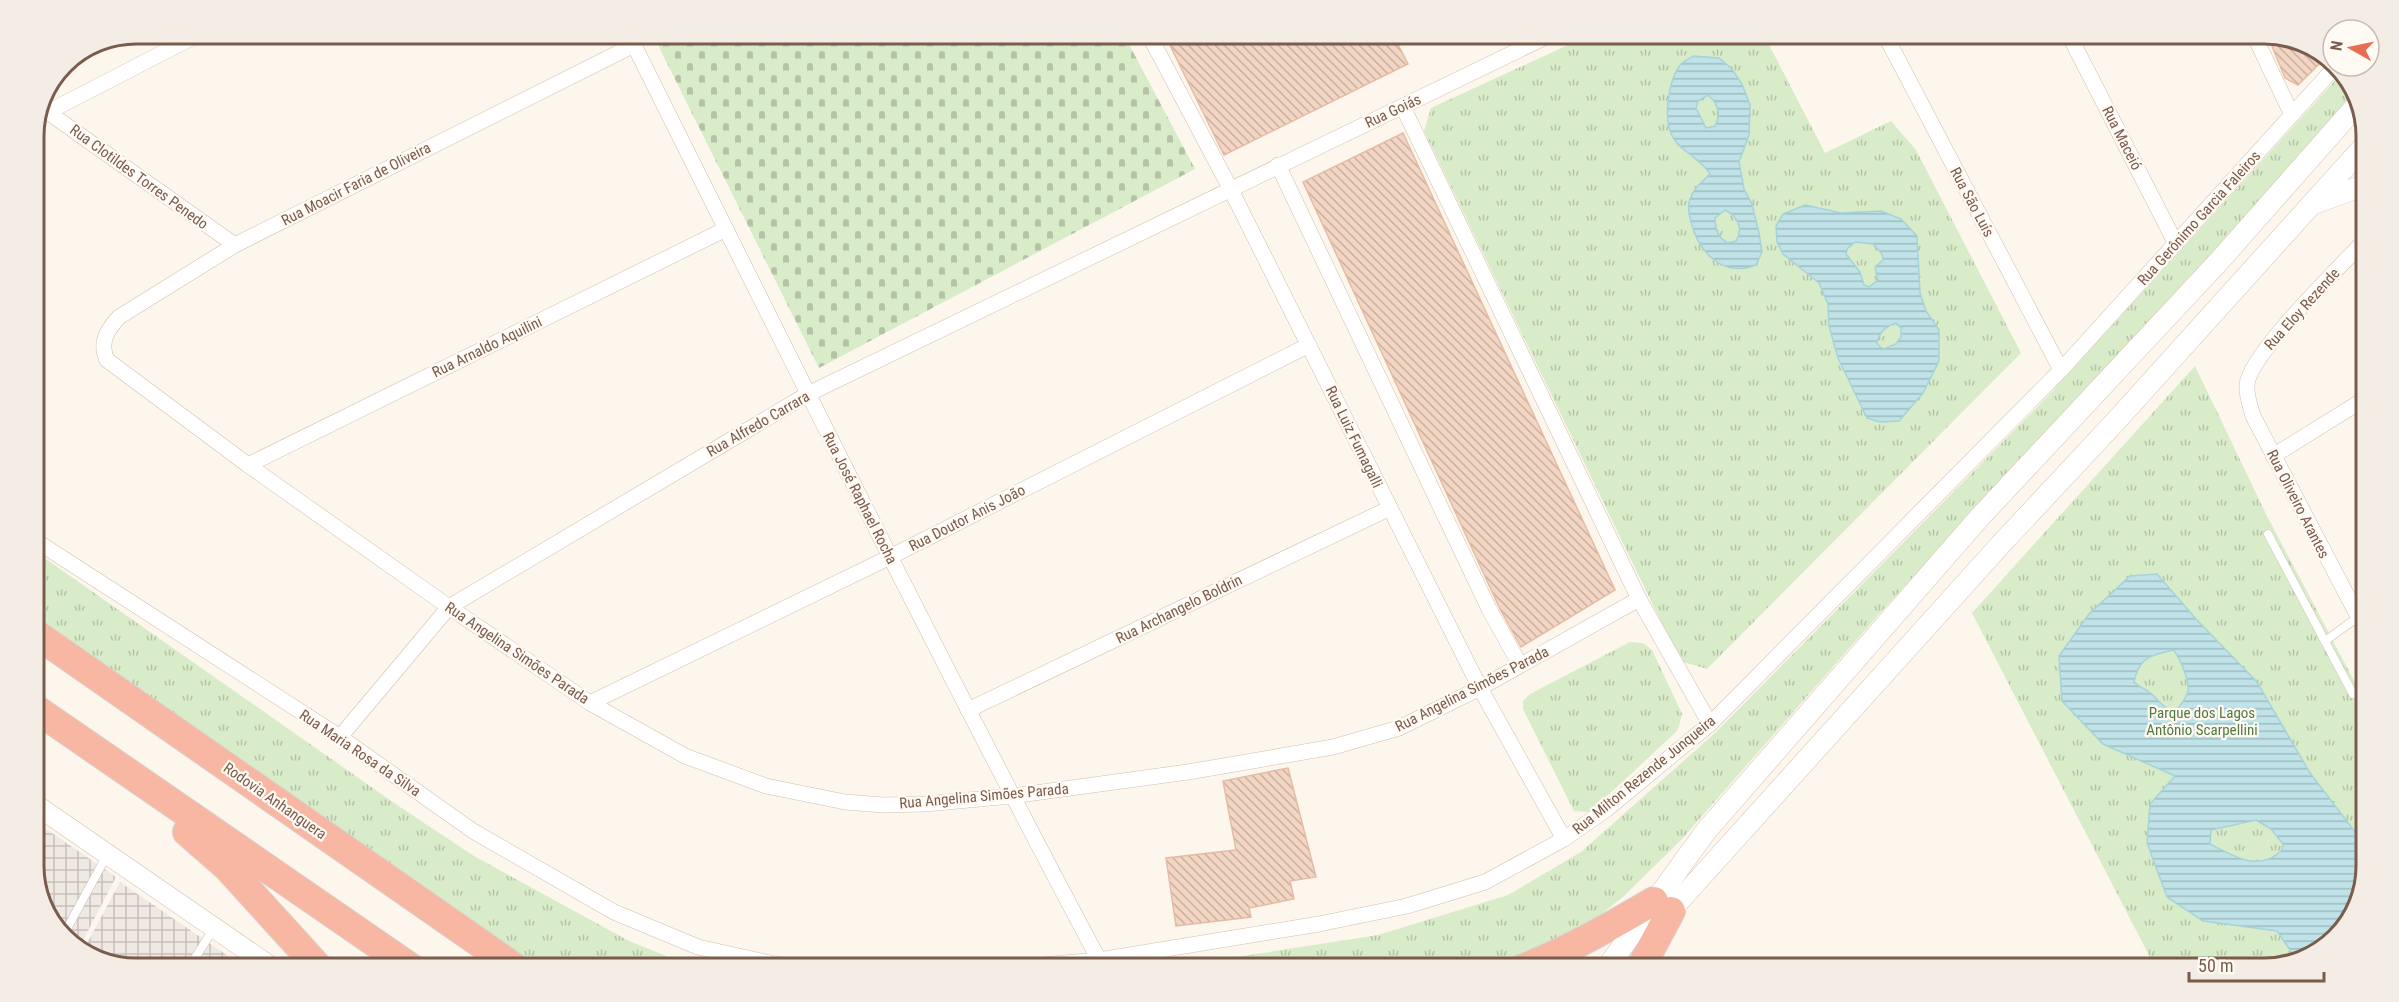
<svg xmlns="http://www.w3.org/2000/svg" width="2399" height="1002" viewBox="0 0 2399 1002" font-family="'Roboto Condensed',sans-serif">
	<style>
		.industrial { fill: url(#industrial-grid) }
		.cemetery { fill: url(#cemetery-stones) }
		.park { fill: url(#park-tufts) }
		.water { fill: url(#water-rules); stroke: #a5d3da; stroke-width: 1.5; fill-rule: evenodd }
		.building { fill: url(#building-back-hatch); stroke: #e6bba3; stroke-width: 1.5 }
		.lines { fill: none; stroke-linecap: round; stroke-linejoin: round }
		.service-casing { stroke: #d1beb0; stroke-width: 9 }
		.minor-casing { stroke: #d1beb0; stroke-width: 16 }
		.tertiary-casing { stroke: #d1beb0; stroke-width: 21 }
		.secondary-casing { stroke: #d6c0b0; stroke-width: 22 }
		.motorway-casing { stroke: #dad1cd; stroke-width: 30 }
		.service { stroke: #fff; stroke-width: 8 }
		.minor { stroke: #fff; stroke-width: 15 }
		.tertiary { stroke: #fff; stroke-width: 20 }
		.secondary { stroke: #fff; stroke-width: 21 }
		.motorway { stroke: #f7b7a3; stroke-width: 28 }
		.labels { text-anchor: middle; stroke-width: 4.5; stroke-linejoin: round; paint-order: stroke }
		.street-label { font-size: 15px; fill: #7a5c4d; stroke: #fffaf3 }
		.park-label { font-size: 15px; fill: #537a41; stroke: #fffaf3 }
		.rim { fill: none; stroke: #7a5c4d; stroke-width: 3 }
	</style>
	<defs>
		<pattern id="industrial-grid" width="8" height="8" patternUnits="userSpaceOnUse" patternTransform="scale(1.5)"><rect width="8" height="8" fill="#efe9e4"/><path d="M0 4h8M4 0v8" fill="none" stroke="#c7c0bb"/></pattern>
		<pattern id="cemetery-stones" width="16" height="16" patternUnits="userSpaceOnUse" patternTransform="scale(1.5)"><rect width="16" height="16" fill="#d8ecc9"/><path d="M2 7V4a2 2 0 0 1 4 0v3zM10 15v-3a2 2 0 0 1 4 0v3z" fill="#b4c2a5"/></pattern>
		<pattern id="park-tufts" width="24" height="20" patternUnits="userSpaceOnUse" patternTransform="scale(1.5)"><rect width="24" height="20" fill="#d8ecc9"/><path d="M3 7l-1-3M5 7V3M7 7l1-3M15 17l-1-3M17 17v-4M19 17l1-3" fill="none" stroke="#b4c2a5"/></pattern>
		<pattern id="water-rules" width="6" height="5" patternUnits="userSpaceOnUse" patternTransform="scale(1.5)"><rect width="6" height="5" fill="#bfe3e8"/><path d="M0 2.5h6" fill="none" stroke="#a0bbbe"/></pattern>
		<pattern id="building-back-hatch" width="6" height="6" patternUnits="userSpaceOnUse" patternTransform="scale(1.5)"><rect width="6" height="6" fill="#f3d5c3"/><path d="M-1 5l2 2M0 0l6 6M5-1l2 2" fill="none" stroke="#cab0a1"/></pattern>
	</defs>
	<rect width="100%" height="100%" fill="#fdf6ec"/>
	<!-- industrial -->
	<g class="industrial">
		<path d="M 33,820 L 116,877 L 79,948 L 54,929 L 33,874 Z"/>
		<path d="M 120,882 L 247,969 L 135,969 L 96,961 L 83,951 Z"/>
	</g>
	<!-- cemetery -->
	<path class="cemetery" d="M 652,33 L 1123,33 L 1195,169 L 819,368 Z"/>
	<!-- park -->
	<g class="park">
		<path d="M 1594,33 L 1763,33 L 1825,153 L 1891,121 L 1916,150 L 2021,353 L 1707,669 L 1680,661 L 1424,131 L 1431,108 Z"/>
		<path d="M 2343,72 L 2353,96 L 2250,213 L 1881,612 L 1682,839 L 1623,897 L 1575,935 L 1490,969 L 1159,969 L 1378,935 L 1508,895 L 1581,852 L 1716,732 L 2046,398 Z"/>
		<path d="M 2195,366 L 2266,514 L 2360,692 L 2358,906 L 2321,952 L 2264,969 L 2156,969 L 1972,613 Z"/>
		<path d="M 33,550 L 397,805 L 474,856 L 629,941 L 699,969 L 538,969 L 491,945 L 33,619 Z"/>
		<path d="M 1630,642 L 1643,643 L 1652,650 L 1682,714 L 1679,726 L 1676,732 L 1590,812 L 1574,811 L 1523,709 L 1523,701 L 1530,694 Z"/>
	</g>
	<!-- water -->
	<g class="water">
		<path d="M 1693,56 L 1719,58 L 1731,68 L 1742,84 L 1750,105 L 1749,135 L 1739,162 L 1744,189 L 1752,204 L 1759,233 L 1762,252 L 1756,265 C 1723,278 1699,253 1691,222 C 1689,215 1687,206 1690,199 C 1694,188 1702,182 1710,174 C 1699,157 1683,153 1674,139 C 1662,122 1668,80 1681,64 C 1684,61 1689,59 1693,56 ZM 1708,95 C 1719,104 1721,114 1715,126 L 1706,128 L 1696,108 L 1698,101 ZM 1725,210 C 1737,216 1744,228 1736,241 L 1728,243 C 1718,238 1715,228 1715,218 Z"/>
		<path d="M 1805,205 L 1841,213 L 1881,211 L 1901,219 L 1917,236 L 1920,293 L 1926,311 L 1939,330 L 1939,361 L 1923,393 L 1899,421 L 1880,422 L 1867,418 L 1838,358 L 1829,326 L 1828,304 L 1819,283 L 1783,254 L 1777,242 L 1776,226 L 1783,214 ZM 1855,242 L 1873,244 L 1882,254 L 1883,260 L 1875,267 L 1878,280 L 1869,287 L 1864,285 L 1860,272 L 1846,254 L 1847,249 ZM 1896,323 L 1901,328 L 1901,337 L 1896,344 L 1884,349 L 1880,347 L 1877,343 C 1880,331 1885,327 1896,323 Z"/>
		<path d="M 2157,574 L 2196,619 L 2257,682 L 2310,773 L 2359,837 L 2358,906 L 2321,952 L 2296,959 L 2277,931 L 2203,921 L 2167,897 L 2147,843 L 2150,804 L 2175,776 L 2103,744 L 2062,701 L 2059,656 L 2089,614 L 2130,576 ZM 2173,650 C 2179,655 2190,682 2188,691 C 2187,697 2182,703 2178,708 L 2170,710 C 2160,705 2155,695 2146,690 C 2141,687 2138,686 2134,682 C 2139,657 2151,655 2173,650 ZM 2256,820 L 2271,829 L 2283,844 L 2282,850 C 2259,873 2234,856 2210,844 L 2211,830 Z"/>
	</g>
	<!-- building -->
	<g class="building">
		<path d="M 1164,33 L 1392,33 L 1408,64 L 1224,155 Z"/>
		<path d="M 2267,34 L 2303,41 L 2325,58 L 2298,85 L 2285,78 Z"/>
		<path d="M 1403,133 L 1615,590 L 1521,647 L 1500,609 L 1303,182 Z"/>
		<path d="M 1288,768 L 1316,877 L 1290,881 L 1294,899 L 1249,908 L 1251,917 L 1176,926 L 1166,858 L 1236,850 L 1223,781 Z"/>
	</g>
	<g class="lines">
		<!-- service casing -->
		<g class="service-casing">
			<g id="service">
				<path d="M 2268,534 L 2353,694"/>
				<path d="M 2325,641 L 2358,617"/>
				<path d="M 63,936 L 107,855"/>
				<path d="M 188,969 L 214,928"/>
			</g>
		</g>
		<!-- minor casing -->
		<g class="minor-casing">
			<g id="minor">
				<path d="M 628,33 C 783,343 936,654 1099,960"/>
				<path d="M 1148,33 L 1230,188 L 1480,688 L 1564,839"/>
				<path d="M 1884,33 L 2061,370"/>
				<path d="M 2068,33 L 2176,244"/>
				<path d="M 2253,33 L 2292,115"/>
				<path d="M 634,45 L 235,245 L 119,317 C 107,330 99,343 107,360 L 248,465 L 449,607 L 590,703 L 685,756 L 766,786 L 845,802 L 883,805 L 925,804 L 1012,796 L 1188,772 L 1333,747 L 1399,728 L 1480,688 L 1639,599"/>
				<path d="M 1403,107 L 1639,599 L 1710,724"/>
				<path d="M 42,108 L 235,245"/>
				<path d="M 48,112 L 201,33"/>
				<path d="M 1278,165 L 1489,609 L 1520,665"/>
				<path d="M 2273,456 L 2363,400"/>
				<path d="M 248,465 L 726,229"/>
				<path d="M 33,539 L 340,737 L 473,831 L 614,912 L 698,947 L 775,964 L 816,969"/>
				<path d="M 2361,622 L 2253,416 C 2250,405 2246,395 2247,384 C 2250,354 2341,266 2365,240"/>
				<path d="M 590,703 L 890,557 L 1309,345"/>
				<path d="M 968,710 L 1390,508"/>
				<path d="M 340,737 L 449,607 L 808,394 L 1554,33"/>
				<path d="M 998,969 L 1099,960 L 1319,924 L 1407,906 L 1485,882 L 1564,839 L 1607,809 L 1710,724 L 2061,370 L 2336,66"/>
			</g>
		</g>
		<!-- tertiary casing -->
		<g class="tertiary-casing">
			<path id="tertiary" d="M 33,803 L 274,969"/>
		</g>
		<!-- secondary casing -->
		<g class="secondary-casing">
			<g id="secondary">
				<path d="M 2315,203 L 2365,185"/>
				<path d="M 1662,920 L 2002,543 L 2116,421 L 2366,144"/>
				<path d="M 1606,969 L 1706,831 L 1979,518 L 2221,259 L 2357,105"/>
			</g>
		</g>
		<!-- motorway casing -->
		<g class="motorway-casing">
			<g id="motorway">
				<path d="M 33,632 L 517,969"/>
				<path d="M 33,707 L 413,969"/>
				<path d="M 187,832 L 227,867 L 320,969"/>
				<path d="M 1521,969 C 1568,951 1611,926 1654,901"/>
				<path d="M 1640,969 L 1671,911"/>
			</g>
		</g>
		<!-- service -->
		<use href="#service" class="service"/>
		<!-- minor -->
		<use href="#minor" class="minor"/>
		<!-- tertiary -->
		<use href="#tertiary" class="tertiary"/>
		<!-- secondary -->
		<use href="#secondary" class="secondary"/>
		<!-- motorway -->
		<use href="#motorway" class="motorway"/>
	</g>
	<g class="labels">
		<!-- street labels -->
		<g class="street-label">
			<text transform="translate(1393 111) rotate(-25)" y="5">Rua Goiás</text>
			<text transform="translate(2122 138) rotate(63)" y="5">Rua Maceió</text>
			<text transform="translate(139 177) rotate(36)" y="5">Rua Clotildes Torres Penedo</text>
			<text transform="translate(356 184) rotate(-27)" y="5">Rua Moacir Faria de Oliveira</text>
			<text transform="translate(1972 202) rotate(62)" y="5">Rua São Luís</text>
			<text transform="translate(2199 218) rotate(-48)" y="5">Rua Gerônimo Garcia Faleiros</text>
			<text transform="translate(2302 309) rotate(-48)" y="5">Rua Eloy Rezende</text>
			<text transform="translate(487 347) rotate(-26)" y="5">Rua Arnaldo Aquilini</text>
			<text transform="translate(758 424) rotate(-30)" y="5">Rua Alfredo Carrara</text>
			<text transform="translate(1354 437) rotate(64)" y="5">Rua Luiz Fumagalli</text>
			<text transform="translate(860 498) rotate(63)" y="5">Rua José Raphael Rocha</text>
			<text transform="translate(2298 504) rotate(63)" y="5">Rua Oliveiro Arantes</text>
			<text transform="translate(967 518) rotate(-27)" y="5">Rua Doutor Anis João</text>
			<text transform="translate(1179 609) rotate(-26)" y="5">Rua Archangelo Boldrin</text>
			<text transform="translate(517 653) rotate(34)" y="5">Rua Angelina Simões Parada</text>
			<text transform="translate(1472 689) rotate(-27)" y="5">Rua Angelina Simões Parada</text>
			<text transform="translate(360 753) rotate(34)" y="5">Rua Maria Rosa da Silva</text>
			<text transform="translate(1644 775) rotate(-39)" y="5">Rua Milton Rezende Junqueira</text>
			<text transform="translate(984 796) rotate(-5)" y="5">Rua Angelina Simões Parada</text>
			<text transform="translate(275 801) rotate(35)" y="5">Rodovia Anhanguera</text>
		</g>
		<!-- park labels -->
		<g class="park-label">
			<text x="2202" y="718">Parque dos Lagos<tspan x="2202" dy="17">Antônio Scarpellini</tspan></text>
		</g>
	</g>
	<!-- crop -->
	<path d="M0 0H2399V1002H0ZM136 44H2264A92 92 0 0 1 2356 136V866A92 92 0 0 1 2264 958H136A92 92 0 0 1 44 866V136A92 92 0 0 1 136 44Z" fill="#f4ede6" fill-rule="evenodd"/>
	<path class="rim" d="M136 44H2264A92 92 0 0 1 2356 136V866A92 92 0 0 1 2264 958H136A92 92 0 0 1 44 866V136A92 92 0 0 1 136 44Z"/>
	<!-- north arrow -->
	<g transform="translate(2351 48) rotate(279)"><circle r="28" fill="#fffaf3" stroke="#cabbb1" stroke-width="1.5"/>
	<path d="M0-4.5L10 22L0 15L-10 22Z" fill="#e76f51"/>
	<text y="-9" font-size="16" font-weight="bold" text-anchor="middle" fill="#7a5c4d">N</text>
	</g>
	<!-- scale -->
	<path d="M2189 972v9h135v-9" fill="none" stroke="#7a5c4d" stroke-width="3"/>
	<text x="2198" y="972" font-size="18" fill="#7a5c4d" stroke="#fffaf3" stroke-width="4.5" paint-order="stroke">50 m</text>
</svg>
